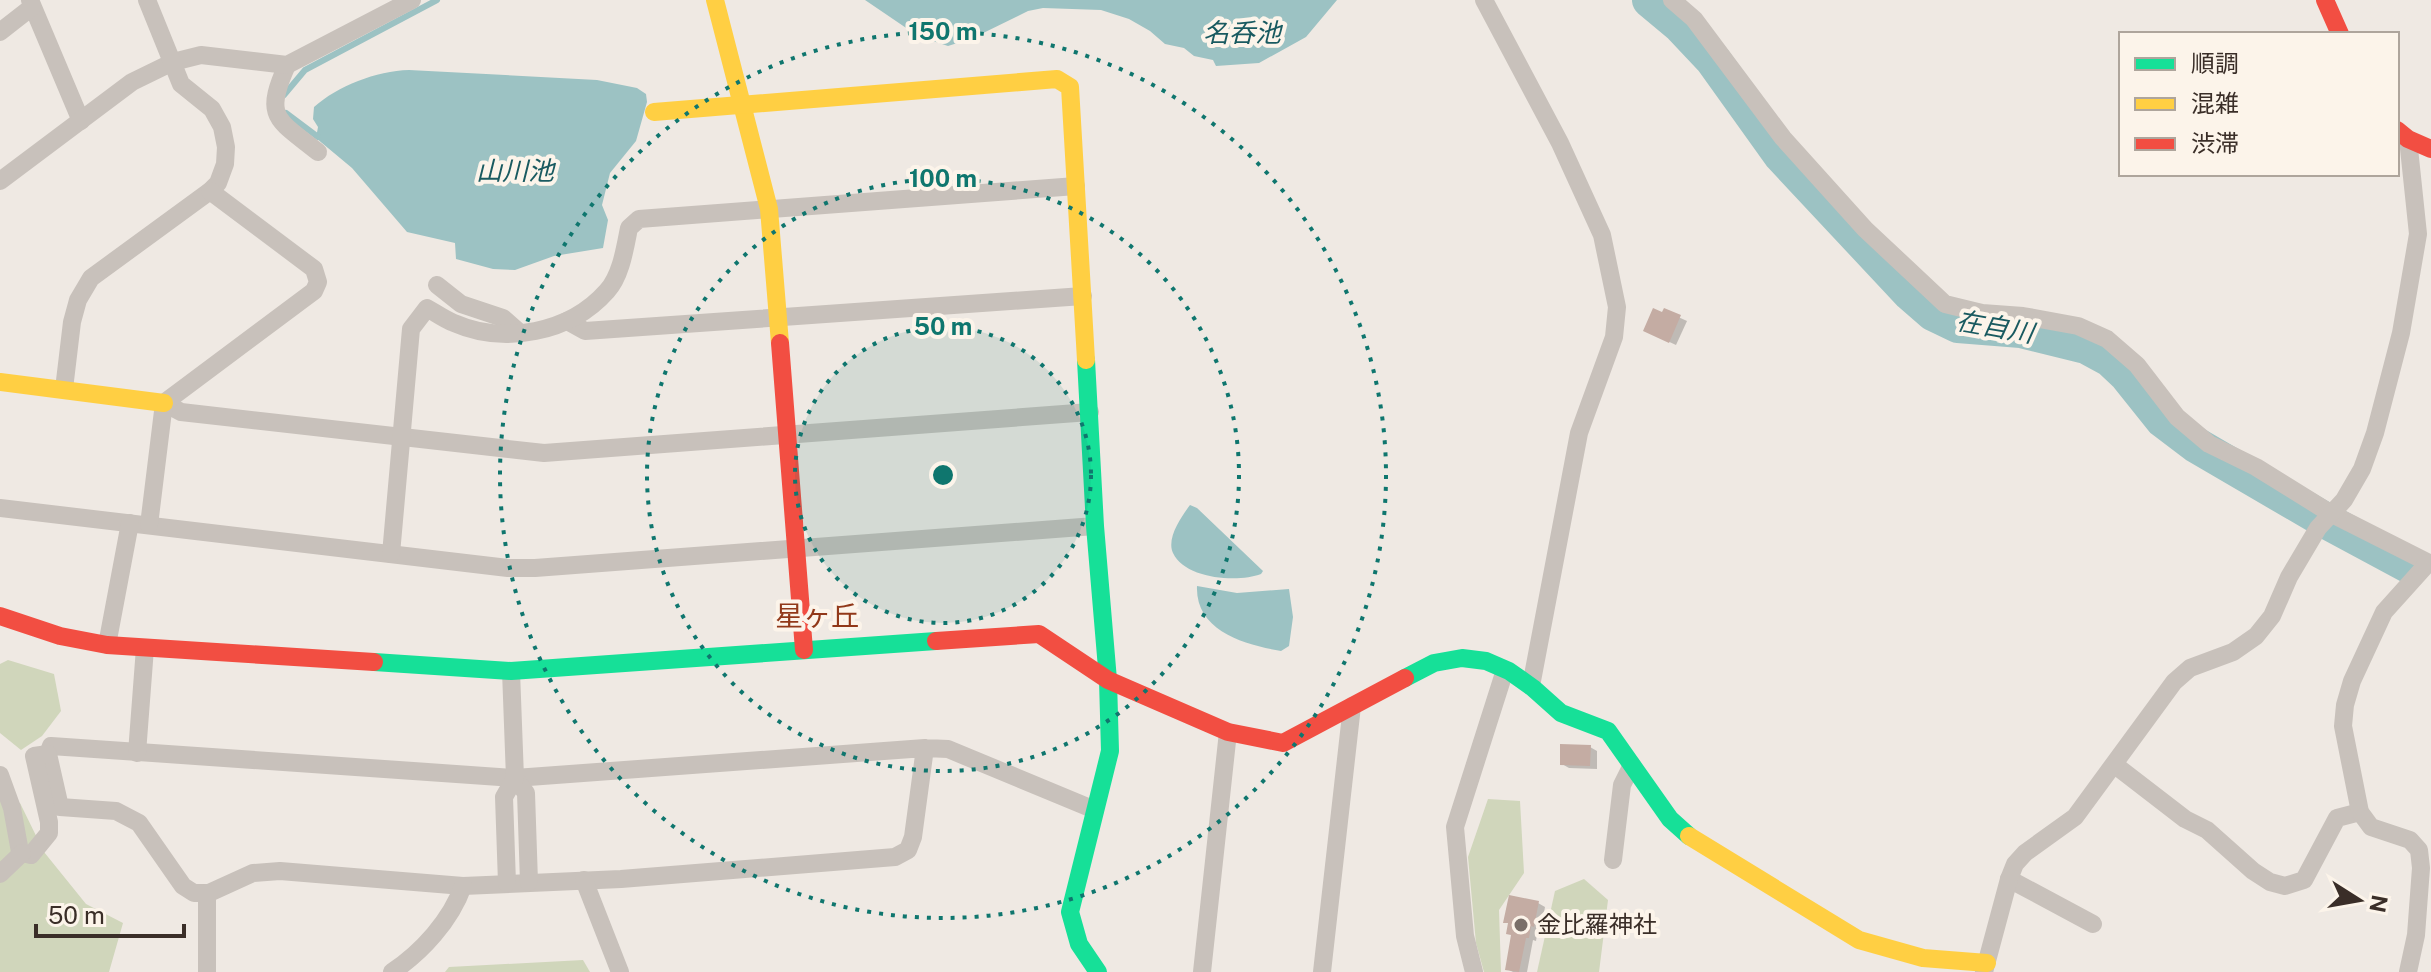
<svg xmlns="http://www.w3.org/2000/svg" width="2431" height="972" viewBox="0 0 2431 972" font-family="'Public Sans','Noto Sans JP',sans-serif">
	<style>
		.green { fill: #d0d6bb }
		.water { fill: #9cc2c3 }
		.shadow { fill: #0003 }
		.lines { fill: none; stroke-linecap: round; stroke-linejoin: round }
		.stream { stroke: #9cc2c3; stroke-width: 6 }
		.river { stroke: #9cc2c3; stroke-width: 36 }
		.building { fill: #c4aca3 }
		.street { stroke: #c8c1bb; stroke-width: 18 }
		.fast { stroke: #16e098; stroke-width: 18 }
		.slow { stroke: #ffcf43; stroke-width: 18 }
		.jam { stroke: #f24e42; stroke-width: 18 }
		.ring { fill: none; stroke: #0f766e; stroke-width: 4; stroke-dasharray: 4 8 }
		.poi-dot { fill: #796f69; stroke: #fcf4ea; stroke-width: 3 }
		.labels { text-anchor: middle; stroke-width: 8; stroke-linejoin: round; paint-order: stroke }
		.poi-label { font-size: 24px; fill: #3a2e28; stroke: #fcf4ea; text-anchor: start }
		.water-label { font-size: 26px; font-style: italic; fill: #195a60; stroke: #fcf4ea }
		.quarter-label { font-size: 28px; fill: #913819; stroke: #fcf4ea }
		.centre { fill: #0f766e; stroke: #fcf4ea; stroke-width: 4 }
		.ring-label { font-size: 24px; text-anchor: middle; font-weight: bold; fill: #0f766e; stroke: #fcf4ea; stroke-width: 8; stroke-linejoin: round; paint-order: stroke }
	</style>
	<rect width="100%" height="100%" fill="#efe9e3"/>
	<!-- green -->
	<g class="green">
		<path d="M 8,660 L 54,674 L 61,711 L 42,736 L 21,750 L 0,733 L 0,664 Z"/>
		<path d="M 0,797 L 20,803 L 44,852 L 86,904 L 123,923 L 109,972 L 0,972 Z"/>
		<path d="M 1488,799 L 1520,801 L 1524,873 L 1499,910 L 1501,972 L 1484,972 L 1476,943 L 1468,857 Z"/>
		<path d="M 1584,879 L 1608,900 L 1599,972 L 1537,972 L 1555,891 Z"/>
		<path d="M 583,960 L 590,972 L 445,972 L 449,967 Z"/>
	</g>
	<!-- water -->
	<g class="water">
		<path d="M 865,0 L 1337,0 L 1306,37 L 1259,63 L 1216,66 L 1213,60 L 1194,56 L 1184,48 L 1165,44 L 1150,31 L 1129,19 L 1101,10 L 1043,8 L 1028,11 L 973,38 L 948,46 L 918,36 Z"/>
		<path d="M 409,70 L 597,80 L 637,88 L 646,94 L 647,102 L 636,141 L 610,173 L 602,205 L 608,220 L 603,248 L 554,256 L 515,270 L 493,269 L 456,259 L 455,243 L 407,232 L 352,168 L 316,138 L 318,127 L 313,119 L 314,107 C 338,86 376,71 409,70 Z"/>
		<path d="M 1190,505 L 1197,508 L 1263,571 L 1261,574 C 1238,583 1185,579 1173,553 C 1166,538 1182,516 1190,505 Z"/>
		<path d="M 1197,586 L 1237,593 L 1289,589 L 1293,617 L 1289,646 L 1281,651 C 1245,645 1195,631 1197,586 Z"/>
	</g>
	<!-- shadow -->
	<g class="shadow">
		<path d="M 1665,311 L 1687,321 L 1676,345 L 1652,334 Z"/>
		<path d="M 1590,747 L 1597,751 L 1597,769 L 1569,768 L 1562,764 Z"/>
		<path d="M 1538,903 L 1545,907 L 1541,930 L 1538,929 L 1536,941 L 1533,940 L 1527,972 L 1513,972 L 1507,969 L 1513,936 L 1510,924 L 1506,922 Z"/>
	</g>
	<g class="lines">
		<!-- stream -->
		<g class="stream">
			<path d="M 284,95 L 305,70 L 437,0"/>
			<path d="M 286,113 L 318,137"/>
		</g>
		<!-- river -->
		<path class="river" d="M 1650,0 L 1680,25 L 1713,60 L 1781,155 L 1910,293 L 1933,313 L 1958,325 L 2021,330 L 2086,346 L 2110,359 L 2127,375 L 2163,420 L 2196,445 L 2328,522 L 2408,565"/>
	</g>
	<!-- building -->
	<g class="building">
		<path d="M 1653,308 L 1662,312 L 1664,308 L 1681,315 L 1669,343 L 1643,331 Z"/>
		<path d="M 1560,744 L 1591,745 L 1590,766 L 1560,765 Z"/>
		<path d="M 1509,895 L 1539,901 L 1534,927 L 1531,926 L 1529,938 L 1526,938 L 1519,972 L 1505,970 L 1511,935 L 1506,934 L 1508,923 L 1503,923 Z"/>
	</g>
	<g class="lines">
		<!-- street -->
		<g class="street">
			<path d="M 30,0 L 81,121"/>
			<path d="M 1484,0 L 1560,143 L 1602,235 L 1617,307 L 1614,337 L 1579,433 L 1531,686"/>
			<path d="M 1672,0 L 1694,19 L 1783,138 L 1865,229 L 1945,304 L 1982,313 L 2023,316 L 2078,326 L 2107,339 L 2137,365 L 2177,417 L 2209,444 L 2256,467 L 2330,513 L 2431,564"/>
			<path d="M 0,32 L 32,7"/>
			<path d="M 287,65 C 263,118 277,119 318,152"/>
			<path d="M 0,181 L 132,82 L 173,62 L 201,55 L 287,65 L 412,0"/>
			<path d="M 437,285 L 461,304 L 503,318 L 520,333"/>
			<path d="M 567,321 L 585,331 L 1083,296"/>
			<path d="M 64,389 L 72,322 L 78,300 L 91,278 L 210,191 L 218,183 L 225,164 L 226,147 L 222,127 L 212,109 L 181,84 L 147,0"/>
			<path d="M 164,403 L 181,412 L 544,453 L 1090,412"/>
			<path d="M 0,508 L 508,568 L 535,568 L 1095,526"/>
			<path d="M 149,525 L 164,403 L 314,291 L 318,282 L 314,269 L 210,191"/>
			<path d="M 391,554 L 411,329 L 427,308 C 436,313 444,319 454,323 C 504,345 570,333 607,291 C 621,276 625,248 629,228 L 639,219 L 1076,186"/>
			<path d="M 107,645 L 130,523"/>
			<path d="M 925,748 L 913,837 L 908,850 L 895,857 L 621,879 L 463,886 L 280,871 L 253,873 L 209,893 L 194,893 L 183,886 L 139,823 L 116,811 L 60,807 L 48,754 L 51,746 L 515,778 L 925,748 L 948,749 L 1095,810"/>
			<path d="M 137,753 L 145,648"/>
			<path d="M 2115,765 L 2185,819 L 2207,830 L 2253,871 L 2270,882 L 2285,886 L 2304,880 L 2337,818 L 2360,812"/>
			<path d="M 0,775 L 12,808 L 20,852 L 31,855 L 49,833 L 49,822 L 34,756 L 48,754"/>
			<path d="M 515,778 L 526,793 L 529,882"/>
			<path d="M 1613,860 L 1622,785 L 1632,765"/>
			<path d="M 0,874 L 22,853"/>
			<path d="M 2009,879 L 2093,924"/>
			<path d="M 584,880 L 620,972"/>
			<path d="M 507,883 L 504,797 L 515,778 L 511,671"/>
			<path d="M 207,893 L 207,972"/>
			<path d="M 392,972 C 422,952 451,920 463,886"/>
			<path d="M 1202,972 L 1228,732"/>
			<path d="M 1322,972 L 1352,706"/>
			<path d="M 1474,972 L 1465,936 L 1455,827 L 1505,670"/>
			<path d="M 1984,972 L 2009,879 L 2015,864 L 2025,853 L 2075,817 L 2174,682 L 2190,668 L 2233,652 L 2256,636 L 2272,616 L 2289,577 L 2318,528 L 2344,500 L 2362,469 L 2375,433 L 2401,333 L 2418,234 L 2408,139"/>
			<path d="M 2408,972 L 2416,935 L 2421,868 L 2419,850 L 2410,840 L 2371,827 L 2360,812 L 2343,726 L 2345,705 L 2352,681 L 2384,612 L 2428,563"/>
		</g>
		<!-- fast -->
		<g class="fast">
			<path d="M 1086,360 L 1095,526 L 1108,680 L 1110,751 L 1070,912 L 1079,944 L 1098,972"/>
			<path d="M 374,662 L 511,671 L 936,641"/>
			<path d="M 1405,678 L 1434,663 L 1462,658 L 1486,661 L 1509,671 L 1533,688 L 1561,713 L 1608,731 L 1670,819 L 1689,836"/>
		</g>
		<!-- slow -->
		<g class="slow">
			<path d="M 715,0 L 769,209 L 780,343"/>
			<path d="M 654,112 L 1057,79 L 1070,87 L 1086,360"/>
			<path d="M 0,382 L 164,403"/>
			<path d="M 1689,836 L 1859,940 L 1923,958 L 1987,963"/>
		</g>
		<!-- jam -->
		<g class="jam">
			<path d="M 2325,0 L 2340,34"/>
			<path d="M 2397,130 L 2408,139 L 2431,149"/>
			<path d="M 780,343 L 804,650"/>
			<path d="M 0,616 L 60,636 L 107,645 L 374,662"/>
			<path d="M 936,641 L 1039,634 L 1108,680 L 1228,732 L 1283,743 L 1405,678"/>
		</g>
	</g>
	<!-- distance rings -->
	<circle cx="943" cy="475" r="148" fill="#0f766e" fill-opacity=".12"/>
	<g class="ring">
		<circle cx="943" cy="475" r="148"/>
		<circle cx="943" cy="475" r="296"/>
		<circle cx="943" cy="475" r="443"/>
	</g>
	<!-- markers -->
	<circle class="poi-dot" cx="1521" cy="925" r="8"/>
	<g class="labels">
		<!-- poi labels -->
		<g class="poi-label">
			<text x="1537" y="933">金比羅神社</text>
		</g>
		<!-- water labels -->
		<g class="water-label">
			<text x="1242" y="42">名呑池</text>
			<text x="515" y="180">山川池</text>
			<text transform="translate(1995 327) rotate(10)" y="9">在自川</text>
		</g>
		<!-- quarter labels -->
		<g class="quarter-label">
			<text x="817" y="626">星ヶ丘</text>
		</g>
	</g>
	<circle cx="943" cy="475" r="12" class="centre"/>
	<g class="ring-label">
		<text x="943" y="40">150 m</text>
		<text x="943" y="187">100 m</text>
		<text x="943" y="335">50 m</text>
	</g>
	<!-- legend -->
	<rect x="2119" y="32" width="280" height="144" fill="#fcf4ea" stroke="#aea59c" stroke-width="2"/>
	<rect x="2135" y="58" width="40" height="12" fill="#16e098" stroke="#aea59c" stroke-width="2"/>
	<text x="2191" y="72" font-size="24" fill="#3a2e28">順調</text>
	<rect x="2135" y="98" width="40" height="12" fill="#ffcf43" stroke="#aea59c" stroke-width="2"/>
	<text x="2191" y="112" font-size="24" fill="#3a2e28">混雑</text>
	<rect x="2135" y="138" width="40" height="12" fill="#f24e42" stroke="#aea59c" stroke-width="2"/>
	<text x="2191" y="152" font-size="24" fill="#3a2e28">渋滞</text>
	<!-- north arrow -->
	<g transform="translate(2359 900) rotate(101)" stroke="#fcf4ea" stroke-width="6" paint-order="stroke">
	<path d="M0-6L14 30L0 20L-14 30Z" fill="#3a2e28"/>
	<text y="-12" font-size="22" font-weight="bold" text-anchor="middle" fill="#3a2e28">N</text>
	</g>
	<!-- scale -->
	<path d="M36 924v12h148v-12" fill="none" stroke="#3a2e28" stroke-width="4"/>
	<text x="48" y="924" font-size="24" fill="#3a2e28" stroke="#fcf4ea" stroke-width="6" paint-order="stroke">50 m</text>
</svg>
